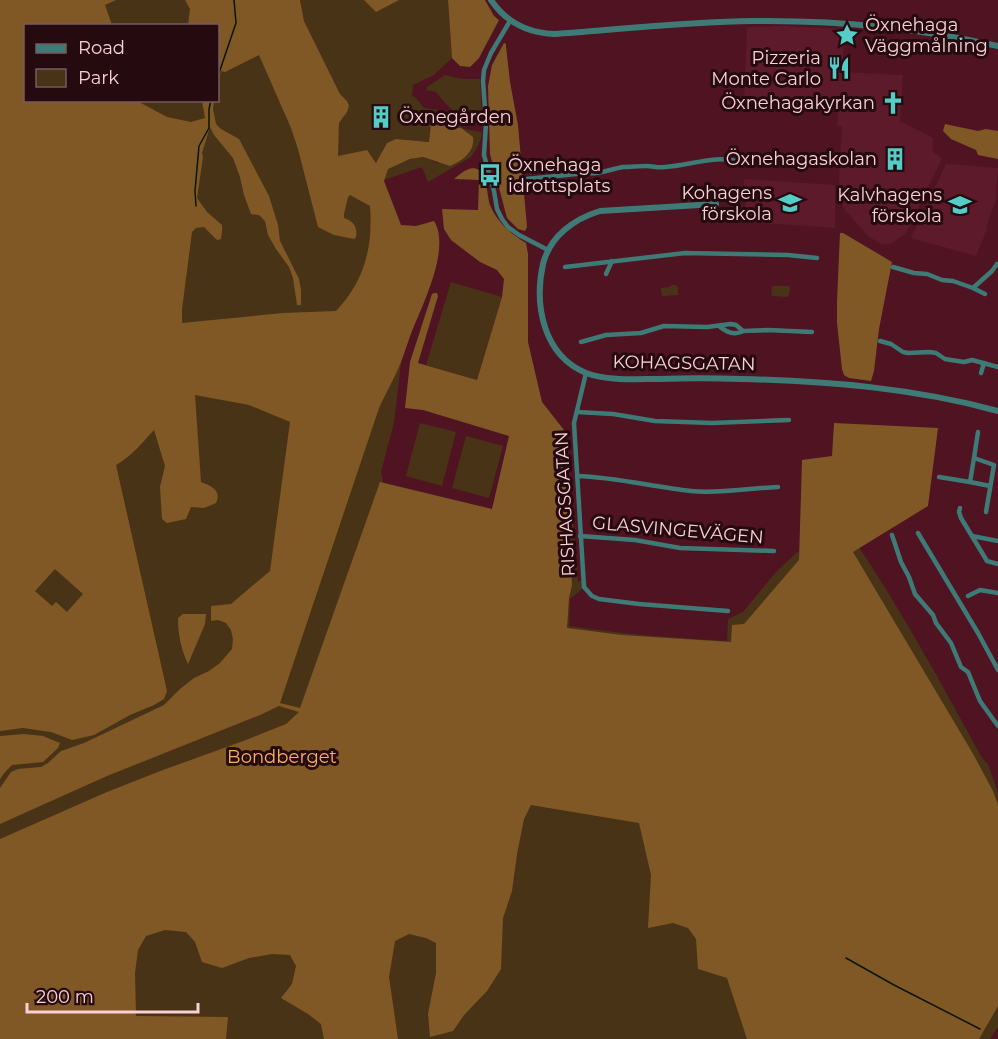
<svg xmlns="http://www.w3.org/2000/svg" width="998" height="1039" viewBox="0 0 998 1039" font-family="Montserrat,sans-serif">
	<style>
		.built { fill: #5d1a2a }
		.green { fill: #493317; fill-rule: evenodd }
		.forest { fill: #805825; fill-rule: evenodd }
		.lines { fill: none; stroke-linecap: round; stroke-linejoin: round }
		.stream { stroke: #091700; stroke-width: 1.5 }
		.minor { stroke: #3e7b77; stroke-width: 4.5 }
		.tertiary { stroke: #3e7b77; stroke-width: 6 }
		.labels { text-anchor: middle; stroke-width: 6; stroke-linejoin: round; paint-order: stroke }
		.poi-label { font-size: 18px; fill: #f8d0d5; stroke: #250b10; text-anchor: end }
		.street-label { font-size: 18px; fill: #f8d0d5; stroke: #250b10 }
		.park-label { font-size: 18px; fill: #fab154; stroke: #250b10 }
	</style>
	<rect width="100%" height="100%" fill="#4f1322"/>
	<!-- built -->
	<g class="built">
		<path d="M 779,26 L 845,29 L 842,72 L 903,75 L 900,121 L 933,138 L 932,151 L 941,158 L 941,161 L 908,229 L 905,234 L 892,243 L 882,245 L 868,236 L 845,210 L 841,203 L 839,180 L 842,127 L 837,126 L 838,111 L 744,104 L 747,27 Z"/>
		<path d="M 946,164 L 998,168 L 996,199 L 986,228 L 987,229 L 976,256 L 911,238 Z"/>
		<path d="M 744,179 L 835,185 L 835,228 L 746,222 Z"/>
	</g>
	<!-- green -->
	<g class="green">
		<path d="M 0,0 L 272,0 L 339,135 C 339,127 337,122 344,117 L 347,101 L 340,94 L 304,21 L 300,0 L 448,0 L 452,58 L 434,75 L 413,85 L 412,96 L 415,97 L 424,108 L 437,110 L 444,112 L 455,123 L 465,129 L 481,132 L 482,135 L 478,146 L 471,157 L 428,182 L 422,167 L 384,180 L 388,168 L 411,159 L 423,157 L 438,163 L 461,128 L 444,125 L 441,116 L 430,116 L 431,126 L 430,142 L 396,139 L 387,143 L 377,164 L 367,150 L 347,155 L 402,256 L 401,363 L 394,423 L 381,472 L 384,489 L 501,528 L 524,460 L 569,474 L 578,582 L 586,578 L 587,585 L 570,599 L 569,626 C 621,634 674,638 727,641 L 728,619 L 743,612 L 776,572 L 796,553 L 829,537 L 852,537 C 900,607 941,683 982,758 L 988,764 L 998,793 L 998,1027 L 990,1039 L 0,1039 ZM 26,26 L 218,26 L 218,100 L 26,100 Z"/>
		<path d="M 445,75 L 462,79 L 480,79 L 482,118 L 482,122 L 480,124 L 473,124 L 462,119 L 446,104 L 436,92 L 427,90 L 427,87 Z"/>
		<path d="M 451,282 L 502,297 L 477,380 L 426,365 Z"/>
		<path d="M 672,285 L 675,285 L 678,287 L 678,295 L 662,296 L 661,288 L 669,287 Z"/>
		<path d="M 774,286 L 789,286 L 790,288 L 789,295 L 787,297 L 772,296 L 771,294 L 772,287 Z"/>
		<path d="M 420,423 L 456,432 L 442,486 L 406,476 Z"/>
		<path d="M 466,436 L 503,446 L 489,498 L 452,488 Z"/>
	</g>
	<!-- forest -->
	<g class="forest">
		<path d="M 0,0 L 116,0 L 105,5 L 112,25 L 26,26 L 26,100 L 138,101 L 139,102 L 167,117 L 191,122 L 205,118 L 202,101 L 214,101 L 213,109 L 216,124 L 221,129 L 239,139 L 269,196 L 278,225 L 280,241 L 299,279 L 301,290 L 301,305 L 297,305 L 293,278 L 289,267 L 276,249 L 268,235 L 265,221 L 259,215 L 251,214 L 244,195 L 240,177 L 233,158 L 214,135 L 210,127 L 202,153 L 203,157 L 197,198 L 207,212 L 222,225 L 222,231 L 221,239 L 217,240 L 204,227 L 196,228 L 192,232 L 182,309 L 182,323 L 283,313 L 336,311 C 365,280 373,247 370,206 L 350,195 L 348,197 L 344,214 L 344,218 C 353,221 358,227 356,237 L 354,239 L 334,235 L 318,227 L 298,149 L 291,128 L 259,55 L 225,72 L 221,71 L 218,82 L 218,26 L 188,25 L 190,9 L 185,0 L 300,0 L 304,21 L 340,94 L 347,101 L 349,106 L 347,112 L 339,123 L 338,156 L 367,150 L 376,163 L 387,143 L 396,139 L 429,142 C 430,132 433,121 426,112 L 438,112 L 441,116 L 444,125 L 461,128 L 473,137 C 475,152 462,161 450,166 L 423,157 L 410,159 L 388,169 L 384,181 L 401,225 L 416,226 L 434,221 C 451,248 423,304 412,331 C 408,341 405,352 401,362 C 395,377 386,393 379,408 L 280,703 L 300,708 L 380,482 L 492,509 L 509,436 L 423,410 L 405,408 L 410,362 L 432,294 L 434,293 L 437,293 L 438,296 L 418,363 L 477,380 L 502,297 L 504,279 L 497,270 L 480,262 L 451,240 L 444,229 L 442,209 L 478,210 L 479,180 L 454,179 C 460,174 470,164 479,170 C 487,175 487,196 490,205 C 497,222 511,234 526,243 L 528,254 L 528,342 L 542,402 L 564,430 L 572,585 L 569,598 L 567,628 L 622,635 L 731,642 L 732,625 L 744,624 L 799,560 L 802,460 L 832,456 L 834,423 L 938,428 L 928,506 L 853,552 L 972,752 L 993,791 L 998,805 L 998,1006 L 979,1039 L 747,1039 L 727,978 L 698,969 L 696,939 L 688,928 L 673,923 L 648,928 L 651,875 L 639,823 L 531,805 L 524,819 L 517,854 L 512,891 L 503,918 L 501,969 L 487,991 L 464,1015 L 453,1031 L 430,1037 L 428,1014 L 436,973 L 436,943 L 426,938 L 409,934 L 395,941 L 389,977 L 398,1039 L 324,1039 L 321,1024 L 308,1014 L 281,998 L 292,984 L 296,966 L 290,955 L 272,954 L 249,958 L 222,968 L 202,962 L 195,942 L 186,932 L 165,930 L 146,936 L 138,950 L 135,973 L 136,1016 L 228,1017 L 226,1039 L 0,1039 L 0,839 L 107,792 L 163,770 L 246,740 L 286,724 L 299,712 L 279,706 L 260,715 L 107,776 L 0,824 L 0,788 L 11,772 L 18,769 L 41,767 L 48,763 L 61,751 L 84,743 L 164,705 L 180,689 L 194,678 L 209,671 L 220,663 L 232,649 L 233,639 L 231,630 L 226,623 L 218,620 L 211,621 L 211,606 L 231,604 L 270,571 L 290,422 L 249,405 L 195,395 L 201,482 C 211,486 222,490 216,503 L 204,508 L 191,507 L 186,519 L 167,523 L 162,519 L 160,487 L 165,466 L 154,430 C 141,444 133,455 116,465 L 167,691 L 164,699 L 154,705 L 130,715 L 94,735 L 72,740 L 51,732 L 23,728 L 0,731 ZM 55,569 L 83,594 L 67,612 L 56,602 L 52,606 L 35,591 Z"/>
		<path d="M 364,0 L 399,0 L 376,12 Z"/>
		<path d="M 448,0 L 485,0 L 494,16 L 499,20 L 479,58 L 470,67 L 460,66 L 452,58 Z"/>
		<path d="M 504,43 L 506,44 L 506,46 L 510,82 L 518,125 L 527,227 L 525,231 L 518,229 L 507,218 L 490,154 L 488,86 L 492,65 Z"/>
		<path d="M 945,124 L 978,131 L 986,129 L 998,131 L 998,159 L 978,155 L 976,150 L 951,139 L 943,131 Z"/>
		<path d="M 840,233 L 843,233 L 892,262 L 879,329 L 874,371 L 871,381 L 849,378 L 844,375 L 842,369 L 837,323 L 837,301 Z"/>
		<path d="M 183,614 L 206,614 L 205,624 L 188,664 C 181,649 178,635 178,618 Z"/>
		<path d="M 24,734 L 43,736 L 60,743 L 58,748 L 43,762 L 12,765 L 5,772 L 0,779 L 0,736 Z"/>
	</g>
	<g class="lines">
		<!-- stream -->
		<g class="stream">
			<path d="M 218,76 L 236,23 L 234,0"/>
			<path d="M 196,206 L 195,191 L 199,146 L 209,128 L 209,109 L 211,100"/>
			<path d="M 846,958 L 894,985 L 980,1029"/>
		</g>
		<!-- minor -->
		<g class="minor">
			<path d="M 510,21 L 491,53 L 484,70 L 483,81 L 486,123 L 484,155 L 494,191 L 497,209 L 502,219 L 508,227 L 519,235 L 548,250"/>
			<path d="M 526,179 L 586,173 C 599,175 610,169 623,167 C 630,167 639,166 646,166 C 653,166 658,168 665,167 C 688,166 717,154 739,162"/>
			<path d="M 565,267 L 685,253 L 788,255 L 817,258"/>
			<path d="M 893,267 L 914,273 L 927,274 L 942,280 L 953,281 L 973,288 L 992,271 L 997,264"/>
			<path d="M 606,274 L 612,261"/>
			<path d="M 973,288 L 985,294"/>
			<path d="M 719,326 C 726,332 734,336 743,331"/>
			<path d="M 880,341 L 891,344 L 903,352 L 908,353 L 930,352 L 936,353 L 945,359 L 951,360 L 964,362 L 972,360 L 998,367"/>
			<path d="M 581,342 L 606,335 L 641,333 L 664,326 L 707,327 L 731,324 L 736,325 L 743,331 L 768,330 L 812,332"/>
			<path d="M 586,373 L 574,423 L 584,587 L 592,596 L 599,599 L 639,604 L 728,611"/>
			<path d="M 981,373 L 984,363"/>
			<path d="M 577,412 L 613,414 L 655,421 L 712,423 L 789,420"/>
			<path d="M 974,458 L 978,432"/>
			<path d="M 577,476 C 615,477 653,487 691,491 C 720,494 749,488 778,487"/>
			<path d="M 939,477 L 970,482"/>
			<path d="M 960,508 L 959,512 L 961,518 L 987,561 L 998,564"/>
			<path d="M 986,512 L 994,465 L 974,458 L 970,482 L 990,486"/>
			<path d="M 918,533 L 978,633 L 998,670"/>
			<path d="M 892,535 L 901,562 L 909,577 L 915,594 L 933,615 L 936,623 L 951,643 L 961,667 L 968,672 L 980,701 L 998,726"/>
			<path d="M 580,536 L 635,540 L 680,548 L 774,551"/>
			<path d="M 972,536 L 998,541"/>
			<path d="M 968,596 L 980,590 L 998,593"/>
		</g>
		<!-- tertiary -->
		<g class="tertiary">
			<path d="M 491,0 C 506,22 528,33 554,34 C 621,29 687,22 754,21 C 836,20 918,28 998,46"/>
			<path d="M 716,204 L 600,211 C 574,219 550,236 543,264 C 534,305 543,355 586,373 C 607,381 637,379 659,379 C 686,378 713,378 741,379 C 827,381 914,388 998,411"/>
		</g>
	</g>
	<!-- icons -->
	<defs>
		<g id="sight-bare" transform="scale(1.8)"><path d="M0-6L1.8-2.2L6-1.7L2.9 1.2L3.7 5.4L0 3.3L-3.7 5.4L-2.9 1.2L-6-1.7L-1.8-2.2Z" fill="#54cdc7" stroke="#250b10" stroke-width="2.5" paint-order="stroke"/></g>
		<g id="restaurant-bare" transform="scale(1.8)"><path d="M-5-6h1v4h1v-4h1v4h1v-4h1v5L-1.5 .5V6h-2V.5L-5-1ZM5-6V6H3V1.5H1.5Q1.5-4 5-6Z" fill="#54cdc7" stroke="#250b10" stroke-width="2.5" paint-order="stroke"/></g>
		<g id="church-bare" transform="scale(1.8)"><path d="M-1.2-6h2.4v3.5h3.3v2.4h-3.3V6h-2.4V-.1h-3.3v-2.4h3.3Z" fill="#54cdc7" stroke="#250b10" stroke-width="2.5" paint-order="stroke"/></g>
		<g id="building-bare" transform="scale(1.8)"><path d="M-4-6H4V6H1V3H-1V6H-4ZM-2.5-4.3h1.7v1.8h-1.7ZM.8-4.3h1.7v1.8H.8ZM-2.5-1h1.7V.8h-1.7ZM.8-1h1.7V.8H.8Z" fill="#54cdc7" stroke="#250b10" stroke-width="2.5" paint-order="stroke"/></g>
		<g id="bus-bare" transform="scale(1.8)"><path d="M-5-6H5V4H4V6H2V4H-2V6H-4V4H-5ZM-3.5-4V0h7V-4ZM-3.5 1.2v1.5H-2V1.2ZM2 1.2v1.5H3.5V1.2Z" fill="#54cdc7" stroke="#250b10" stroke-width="2.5" paint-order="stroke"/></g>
		<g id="school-bare" transform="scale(1.8)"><path d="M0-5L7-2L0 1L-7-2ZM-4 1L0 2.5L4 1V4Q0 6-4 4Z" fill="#54cdc7" stroke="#250b10" stroke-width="2.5" paint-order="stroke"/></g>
	</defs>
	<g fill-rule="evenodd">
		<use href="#sight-bare" x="847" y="35"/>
		<use href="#restaurant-bare" x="839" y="68"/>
		<use href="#church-bare" x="893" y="103"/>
		<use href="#building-bare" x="381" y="117"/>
		<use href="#building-bare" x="895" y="159"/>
		<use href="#bus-bare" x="490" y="175"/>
		<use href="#school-bare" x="790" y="203"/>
		<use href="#school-bare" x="960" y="205"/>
	</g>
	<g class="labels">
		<!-- poi labels -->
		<g class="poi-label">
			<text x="865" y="31" text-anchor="start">Öxnehaga<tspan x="865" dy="21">Väggmålning</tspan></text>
			<text x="821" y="64">Pizzeria<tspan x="821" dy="21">Monte Carlo</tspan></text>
			<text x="875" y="109">Öxnehagakyrkan</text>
			<text x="399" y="123" text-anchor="start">Öxnegården</text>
			<text x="877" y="165">Öxnehagaskolan</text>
			<text x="508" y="171" text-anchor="start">Öxnehaga<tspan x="508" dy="21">idrottsplats</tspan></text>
			<text x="772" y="199">Kohagens<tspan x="772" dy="21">förskola</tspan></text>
			<text x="942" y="201">Kalvhagens<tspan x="942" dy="21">förskola</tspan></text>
		</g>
		<!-- street labels -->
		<g class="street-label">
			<text transform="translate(684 363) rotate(1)" y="6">KOHAGSGATAN</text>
			<text transform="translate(565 504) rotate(-93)" y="6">RISHAGSGATAN</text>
			<text transform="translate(678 530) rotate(5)" y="6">GLASVINGEVÄGEN</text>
		</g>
		<!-- park labels -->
		<g class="park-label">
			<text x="282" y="763">Bondberget</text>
		</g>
	</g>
	<!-- legend -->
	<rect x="24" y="24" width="195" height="78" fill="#250b10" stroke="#795a5f" stroke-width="1.5"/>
	<rect x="36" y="44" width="30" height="9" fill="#3e7b77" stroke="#795a5f" stroke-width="1.5"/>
	<text x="78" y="54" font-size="18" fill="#f8d0d5">Road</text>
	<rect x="36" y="69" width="30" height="18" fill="#493317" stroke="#795a5f" stroke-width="1.5"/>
	<text x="78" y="84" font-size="18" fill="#f8d0d5">Park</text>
	<!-- scale -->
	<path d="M27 1003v9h171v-9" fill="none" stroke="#f8d0d5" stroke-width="3"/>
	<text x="36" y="1003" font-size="18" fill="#f8d0d5" stroke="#250b10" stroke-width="4.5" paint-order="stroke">200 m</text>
</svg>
